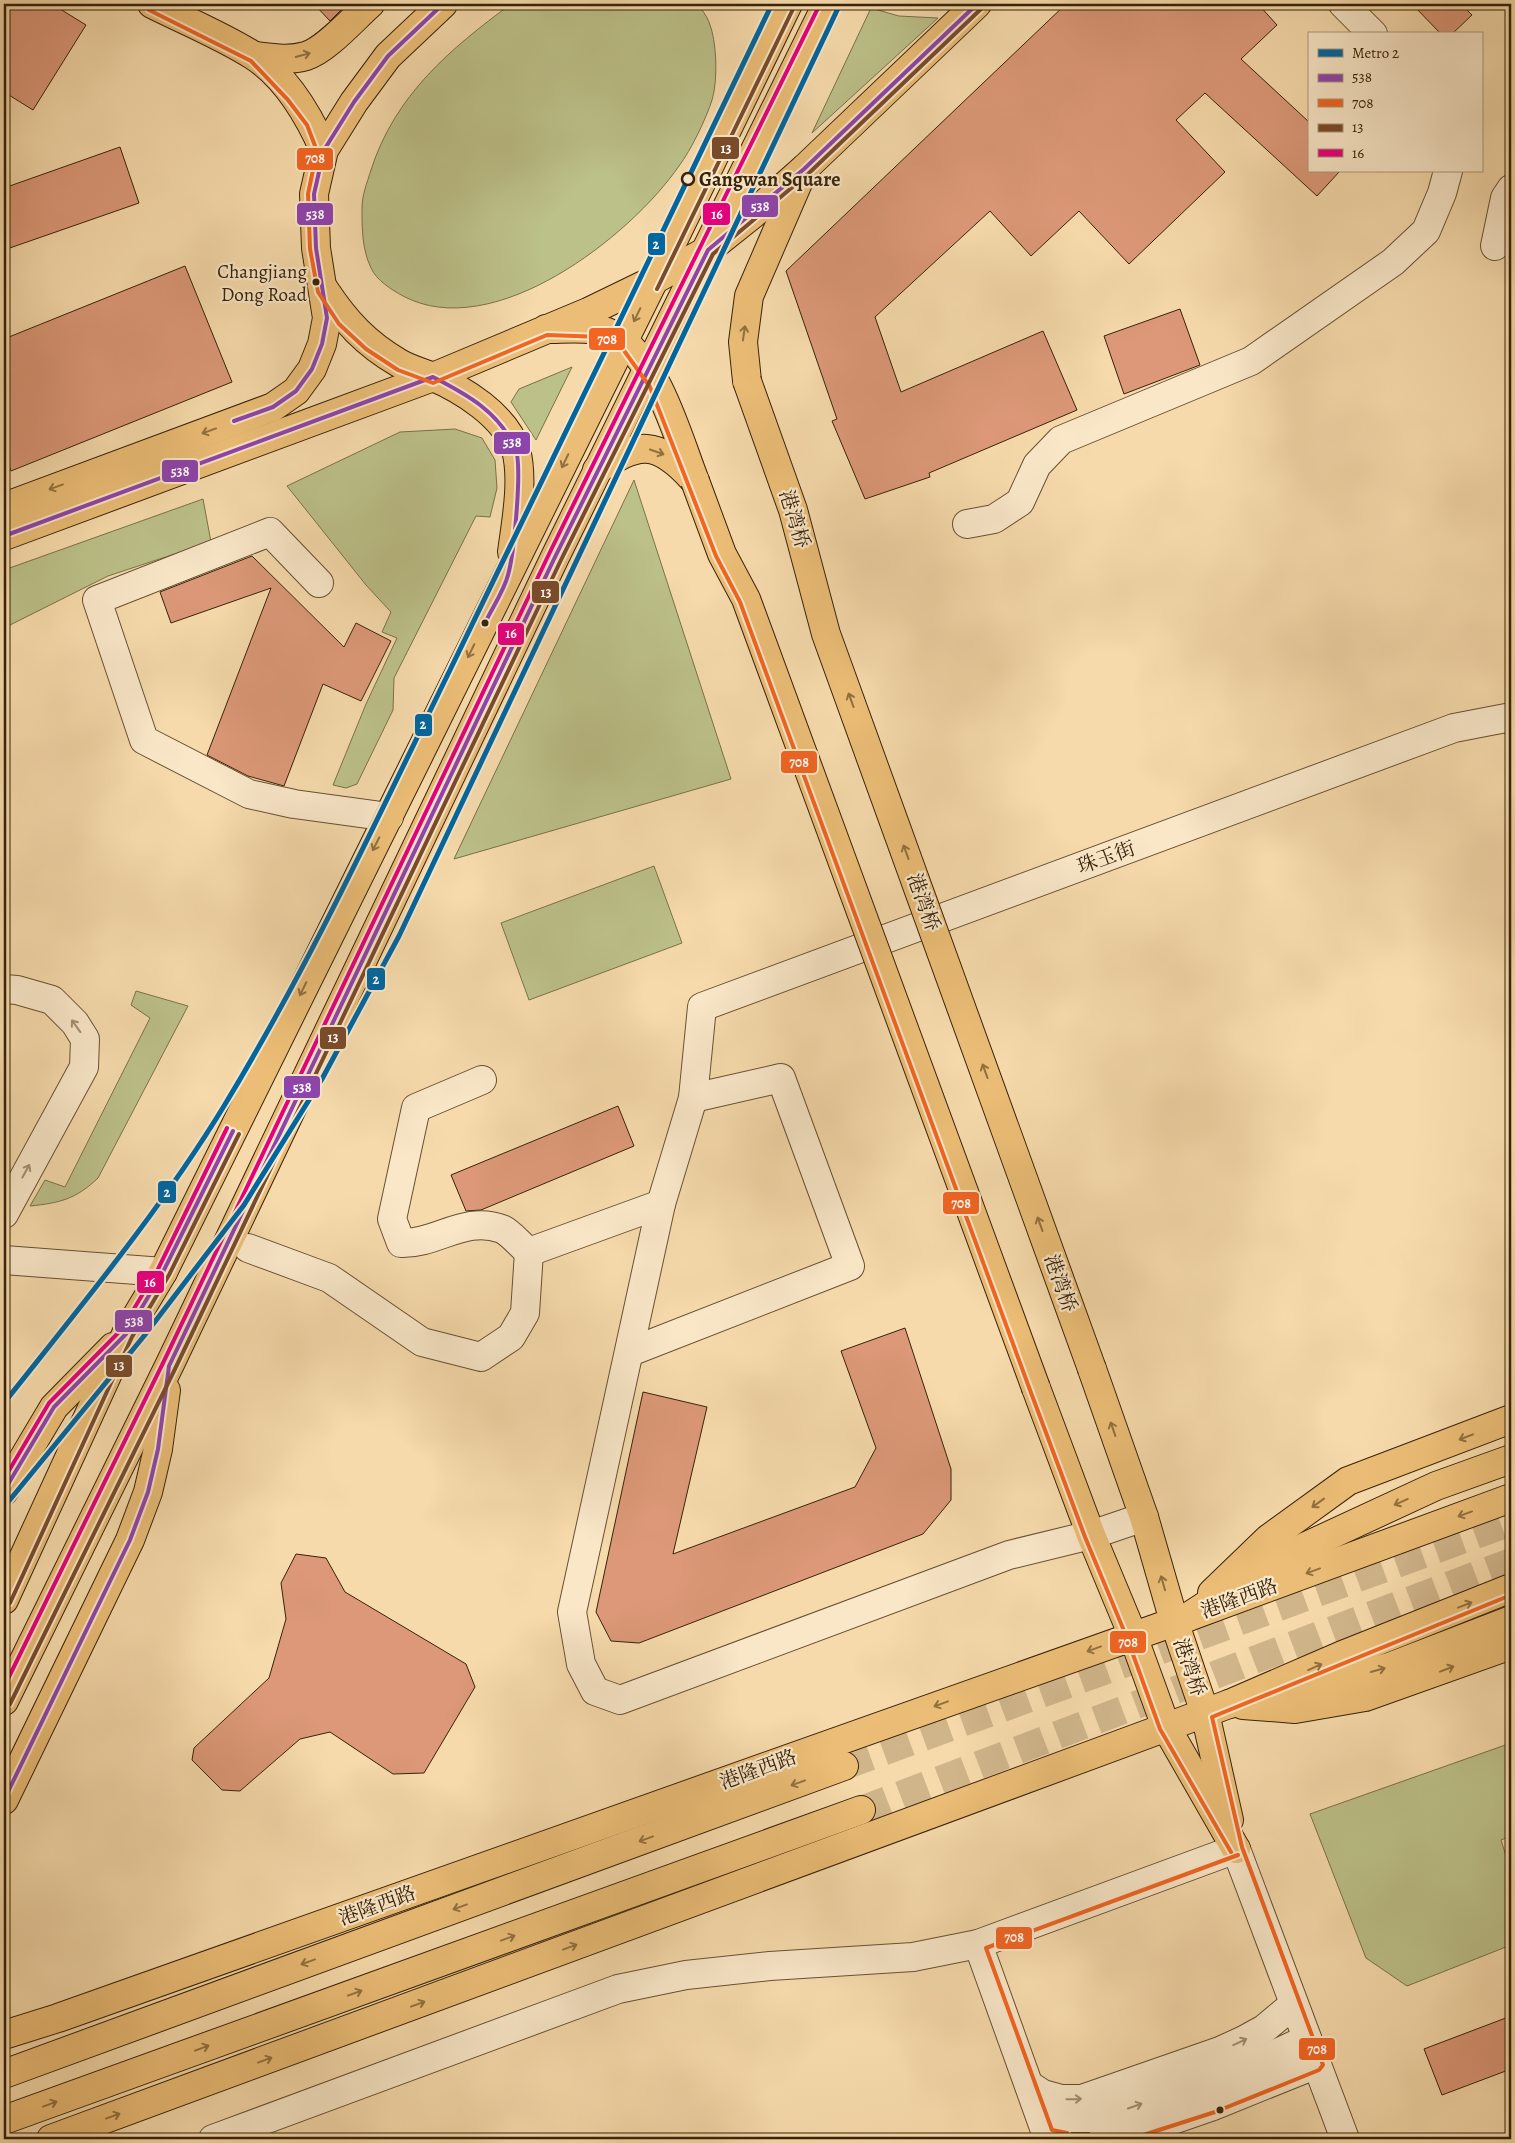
<svg xmlns="http://www.w3.org/2000/svg" width="1515" height="2143" viewBox="0 0 1515 2143" font-family="Alegreya,'Noto Serif SC',serif">
	<style>
		.green { fill: #bcc089; stroke: #7a714a }
		.building { fill: #dc9878; stroke: #37220a }
		.lines { fill: none; stroke-linecap: round; stroke-linejoin: round }
		.highway-tunnel { stroke: #d0b58b; stroke-width: 28; stroke-dasharray: 28 14; stroke-linecap: butt }
		.minor-casing { stroke: #675032; stroke-width: 30 }
		.major-casing { stroke: #37220a; stroke-width: 30 }
		.highway-casing { stroke: #37220a; stroke-width: 30 }
		.minor { stroke: #f9e7c8; stroke-width: 28 }
		.major { stroke: #ebbd76; stroke-width: 28 }
		.highway { stroke: #ebbd76; stroke-width: 28 }
		.major-bridge-casing { stroke: #37220a; stroke-width: 30; stroke-linecap: butt }
		.major-bridge { stroke: #ebbd76; stroke-width: 28 }
		.bus-1-casing { stroke: #f9e7c8; stroke-width: 8 }
		.bus-2-casing { stroke: #f9e7c8; stroke-width: 8 }
		.bus-3-casing { stroke: #f9e7c8; stroke-width: 8 }
		.bus-4-casing { stroke: #f9e7c8; stroke-width: 8 }
		.bus-1 { stroke: #8e44ad; stroke-width: 4 }
		.bus-2 { stroke: #f26522; stroke-width: 4 }
		.bus-3 { stroke: #7a4b2a; stroke-width: 4 }
		.bus-4 { stroke: #e5007d; stroke-width: 4 }
		.metro-1-casing { stroke: #f9e7c8; stroke-width: 9 }
		.metro-1 { stroke: #0066a1; stroke-width: 5 }
		.oneway { stroke: #917040 }
		.oneway2 { stroke: #a28e72 }
		.stop-dot { fill: #f9e7c8; stroke: #37220a; stroke-width: 2.5 }
		.bus-dot { fill: #37220a; stroke: #f9e7c8; stroke-width: 2 }
		.labels { text-anchor: middle; stroke-width: 4.5; stroke-linejoin: round; paint-order: stroke }
		.bus-label { font-size: 19px; fill: #37220a; stroke: #f9e7c8; text-anchor: end }
		.stop-label { font-size: 20px; font-weight: bold; fill: #37220a; stroke: #f9e7c8; text-anchor: start }
		.street-label { font-size: 20px; fill: #37220a; stroke: #f9e7c8 }
		.line-badge { stroke: #f9e7c8; stroke-width: 2 }
		.badge-label { font-size: 14px; text-anchor: middle; font-weight: bold; fill: #fff }
	</style>
	<rect width="100%" height="100%" fill="#f6daab"/>
	<filter id="stains"><feTurbulence type="fractalNoise" baseFrequency=".004" numOctaves="4"/><feColorMatrix values="0 0 0 0 .2 0 0 0 0 .09 0 0 0 0 .02 0 0 0 .5 -.17"/></filter>
	<radialGradient id="worn" r=".72"><stop offset=".6" stop-color="#630" stop-opacity="0"/><stop offset="1" stop-color="#630" stop-opacity=".3"/></radialGradient>
	<!-- green -->
	<g class="green">
		<path d="M 511,4 L 698,4 C 701,9 707,16 709,22 C 717,41 718,81 712,100 C 706,119 691,150 679,166 C 630,237 493,344 403,296 C 392,290 376,280 371,268 C 362,249 362,229 362,208 C 362,195 367,183 371,170 C 395,95 450,49 511,4 Z"/>
		<path d="M 871,8 L 899,16 L 938,18 L 812,133 Z"/>
		<path d="M 572,367 L 536,440 L 511,402 L 519,389 Z"/>
		<path d="M 455,429 L 482,438 L 495,460 L 497,488 L 490,517 L 476,516 L 394,678 L 393,710 L 357,784 L 346,788 L 333,785 L 366,704 L 397,638 L 382,632 L 391,612 L 366,585 L 287,486 L 400,432 Z"/>
		<path d="M 634,480 L 731,779 L 454,859 Z"/>
		<path d="M 203,499 L 211,542 L 108,576 L 4,628 L 4,570 Z"/>
		<path d="M 654,866 L 682,943 L 529,1000 L 501,923 Z"/>
		<path d="M 136,991 L 188,1006 L 98,1178 C 76,1199 60,1203 30,1206 L 45,1180 L 65,1187 L 150,1018 L 131,1005 Z"/>
		<path d="M 1511,1743 L 1511,1836 L 1501,1840 L 1511,1872 L 1511,1945 L 1407,1986 L 1366,1958 L 1310,1814 Z"/>
	</g>
	<!-- building -->
	<g class="building">
		<path d="M 4,4 L 52,4 L 86,25 L 33,110 L 4,92 Z"/>
		<path d="M 314,4 L 347,4 L 330,21 Z"/>
		<path d="M 1066,4 L 1258,4 L 1277,25 L 1241,59 L 1309,122 L 1309,171 L 1340,171 L 1317,196 L 1205,93 L 1176,120 L 1225,172 L 1129,264 L 1079,211 L 1031,256 L 990,211 L 875,317 L 901,392 L 1043,331 L 1077,410 L 929,473 L 930,477 L 865,499 L 832,421 L 837,419 L 786,271 Z"/>
		<path d="M 1412,4 L 1461,4 L 1472,15 L 1452,34 L 1441,34 Z"/>
		<path d="M 120,147 L 139,203 L 4,250 L 4,188 Z"/>
		<path d="M 185,266 L 232,382 L 11,471 L 4,454 L 4,339 Z"/>
		<path d="M 1180,309 L 1200,365 L 1124,394 L 1104,336 Z"/>
		<path d="M 252,556 L 344,647 L 356,623 L 391,641 L 361,701 L 323,684 L 284,786 L 248,776 L 207,755 L 271,588 L 171,623 L 160,592 Z"/>
		<path d="M 618,1106 L 634,1146 L 481,1210 L 466,1211 L 451,1175 Z"/>
		<path d="M 905,1328 L 951,1469 L 951,1500 L 923,1534 L 639,1643 L 611,1641 L 596,1612 L 643,1392 L 707,1407 L 673,1554 L 855,1487 L 876,1448 L 841,1351 Z"/>
		<path d="M 296,1554 L 326,1558 L 345,1592 L 466,1664 L 475,1687 L 424,1773 L 393,1774 L 330,1732 L 300,1739 L 240,1791 L 222,1790 L 192,1760 L 194,1748 L 269,1678 L 286,1619 L 281,1583 Z"/>
		<path d="M 1511,2016 L 1511,2069 L 1442,2095 L 1424,2049 Z"/>
	</g>
	<g class="lines">
		<!-- highway-tunnel -->
		<g class="highway-tunnel">
			<path d="M 844,1766 L 1511,1522"/>
			<path d="M 861,1810 L 1511,1562"/>
		</g>
		<!-- minor casing -->
		<g class="minor-casing">
			<g id="minor">
				<path d="M 1343,4 L 1373,34"/>
				<path d="M 1495,246 L 1505,198 L 1511,189"/>
				<path d="M 967,524 L 994,519 L 1020,502 L 1037,465 L 1061,440 L 1251,361 L 1393,262 L 1426,231 L 1442,193 L 1448,171"/>
				<path d="M 319,583 L 270,532 L 97,600 L 144,740 L 249,794 L 294,804 L 389,817"/>
				<path d="M 4,989 L 17,990 L 52,1000 L 75,1023 L 85,1039 L 84,1067 L 4,1214"/>
				<path d="M 482,1080 L 416,1108 L 392,1219 L 401,1243 C 437,1244 465,1215 502,1229 C 511,1233 521,1246 529,1252"/>
				<path d="M 248,1248 L 329,1278 L 422,1342 L 481,1357 L 511,1337 L 525,1313 L 529,1252 L 661,1204"/>
				<path d="M 4,1260 L 163,1272"/>
				<path d="M 630,1352 L 850,1266 L 781,1078 L 693,1098"/>
				<path d="M 1144,1517 L 1091,1535 L 1009,1555 L 620,1700 L 595,1691 L 581,1664 L 572,1612 L 661,1204 L 693,1098 L 702,1007 L 1454,728 L 1506,718 L 1511,720"/>
				<path d="M 978,1944 L 1048,2139"/>
				<path d="M 1029,2085 L 1043,2094 L 1061,2099 L 1082,2099 L 1220,2051 L 1244,2040 L 1264,2029 L 1294,2004"/>
				<path d="M 1039,2109 L 1072,2118 L 1100,2118 L 1204,2082 L 1273,2055 L 1307,2039"/>
				<path d="M 213,2139 L 618,1989 L 686,1975 L 770,1966 L 913,1957 L 978,1944 L 1236,1849 L 1345,2139"/>
				<path d="M 1102,2139 L 1144,2130 L 1213,2106 L 1317,2064"/>
			</g>
		</g>
		<!-- major casing -->
		<g class="major-casing">
			<g id="major">
				<path d="M 152,4 C 184,20 225,37 254,56 C 286,77 309,116 324,150"/>
				<path d="M 255,56 C 272,58 289,61 306,56 C 326,50 354,18 370,4"/>
				<path d="M 324,289 C 346,322 365,343 399,363 C 409,369 421,372 431,376 C 462,389 506,416 516,450 C 524,480 516,522 512,552"/>
				<path d="M 546,329 C 564,329 590,326 607,332 C 656,351 677,436 695,481"/>
				<path d="M 747,381 L 743,342 L 749,296 L 804,169"/>
				<path d="M 597,470 C 638,441 657,440 692,478"/>
				<path d="M 1092,1369 L 1144,1517 L 1174,1621 L 1205,1713 L 1229,1820"/>
				<path d="M 1036,1388 L 1091,1535 L 1133,1636 L 1166,1727 L 1236,1849"/>
				<path d="M 4,1491 L 54,1407 L 113,1347"/>
				<path d="M 1212,1593 L 1268,1539 L 1348,1481 L 1511,1419"/>
				<path d="M 4,1600 L 126,1334 L 163,1272 L 654,280 L 788,4"/>
				<path d="M 4,1701 L 169,1366 L 555,557 L 827,4"/>
				<path d="M 1243,1705 L 1295,1709 L 1365,1697 L 1511,1645"/>
				<path d="M 4,1800 L 130,1540 L 148,1492 L 158,1449 L 166,1390"/>
				<path d="M 4,2035 L 58,2018 L 1188,1617 L 1511,1498"/>
				<path d="M 51,2139 L 1229,1704 L 1340,1656 L 1511,1588"/>
			</g>
		</g>
		<!-- highway casing -->
		<g class="highway-casing">
			<g id="highway">
				<path d="M 4,507 L 273,407 L 296,391 L 312,369 L 322,344 L 327,318 L 316,248 L 314,194 L 324,150 L 354,102 L 388,56 L 443,4"/>
				<path d="M 4,536 L 433,377 L 588,312 L 654,280 L 708,250 L 753,214 L 804,169 L 977,4"/>
				<path d="M 1188,1617 L 1272,1562 L 1436,1486 L 1511,1459"/>
				<path d="M 1229,1704 L 1335,1683 L 1389,1667 L 1511,1620"/>
				<path d="M 4,2074 L 844,1766"/>
				<path d="M 4,2120 L 861,1810"/>
			</g>
		</g>
		<!-- minor -->
		<use href="#minor" class="minor"/>
		<!-- major -->
		<use href="#major" class="major"/>
		<!-- highway -->
		<use href="#highway" class="highway"/>
		<!-- major-bridge casing -->
		<g class="major-bridge-casing">
			<g id="major-bridge">
				<path d="M 747,381 L 793,510 L 826,634 L 1092,1369"/>
				<path d="M 695,481 L 722,554 L 746,599 L 1036,1388"/>
			</g>
		</g>
		<!-- major-bridge -->
		<use href="#major-bridge" class="major-bridge"/>
		<!-- bus-1 casing -->
		<g class="bus-1-casing">
			<g id="bus-1">
				<path d="M 234,421 L 273,407 L 296,391 L 312,369 L 322,344 L 327,318 L 316,248 L 314,194 L 324,150 L 354,102 L 388,56 L 443,4"/>
				<path d="M 4,536 L 433,377 C 468,395 497,411 515,447 C 523,464 514,554 508,575 C 504,591 492,608 485,623"/>
				<path d="M 4,1491 L 54,1407 L 126,1334 L 163,1272 L 233,1131"/>
				<path d="M 4,1800 L 130,1540 L 148,1492 L 158,1449 L 169,1366 L 555,557 L 708,250 L 804,169 L 977,4"/>
			</g>
		</g>
		<!-- bus-2 casing -->
		<g class="bus-2-casing">
			<g id="bus-2">
				<path d="M 149,10 L 251,61 L 288,100 L 307,125 L 317,151 L 308,194 L 310,249 L 318,292 L 339,324 L 366,349 L 398,370 L 433,383 L 547,335 L 603,337 L 620,345 L 650,387 L 716,556 L 740,602 L 1030,1390 L 1085,1537 L 1127,1638 L 1160,1729 L 1231,1852"/>
				<path d="M 1067,2133 L 1052,2130 L 986,1948 L 1238,1855"/>
				<path d="M 1131,2139 L 1215,2112 L 1319,2070 L 1323,2065 L 1242,1847 L 1212,1717 L 1511,1595"/>
			</g>
		</g>
		<!-- bus-3 casing -->
		<g class="bus-3-casing">
			<g id="bus-3">
				<path d="M 657,289 L 794,7"/>
				<path d="M 10,1603 L 132,1337 L 169,1275 L 239,1134"/>
				<path d="M 10,1704 L 175,1369 L 561,560 L 713,254 L 808,174 L 981,9"/>
			</g>
		</g>
		<!-- bus-4 casing -->
		<g class="bus-4-casing">
			<g id="bus-4">
				<path d="M 4,1479 L 49,1403 L 121,1330 L 158,1269 L 227,1128"/>
				<path d="M 4,1687 L 163,1363 L 549,554 L 820,4"/>
			</g>
		</g>
		<!-- bus-1 -->
		<use href="#bus-1" class="bus-1"/>
		<!-- bus-2 -->
		<use href="#bus-2" class="bus-2"/>
		<!-- bus-3 -->
		<use href="#bus-3" class="bus-3"/>
		<!-- bus-4 -->
		<use href="#bus-4" class="bus-4"/>
		<!-- metro-1 casing -->
		<g class="metro-1-casing">
			<g id="metro-1">
				<path d="M 4,1403 C 80,1307 160,1211 224,1106 C 309,966 378,817 450,670 C 559,449 665,226 772,4"/>
				<path d="M 4,1507 L 144,1336 L 244,1205 L 322,1079 L 399,936 L 840,4"/>
			</g>
		</g>
		<!-- metro-1 -->
		<use href="#metro-1" class="metro-1"/>
	</g>
	<!-- one-way arrows -->
	<defs><path id="oneway-shaft" d="M-6 0H5M1.5-3L5.5 0L1.5 3" fill="none" stroke-width="1.6" stroke-linecap="round" stroke-linejoin="round" transform="scale(1.25)"/></defs>
	<g class="oneway">
		<use href="#oneway-shaft" transform="translate(303 55) rotate(-15)"/>
		<use href="#oneway-shaft" transform="translate(637 315) rotate(116)"/>
		<use href="#oneway-shaft" transform="translate(744 333) rotate(-82)"/>
		<use href="#oneway-shaft" transform="translate(209 431) rotate(160)"/>
		<use href="#oneway-shaft" transform="translate(657 452) rotate(19)"/>
		<use href="#oneway-shaft" transform="translate(565 461) rotate(116)"/>
		<use href="#oneway-shaft" transform="translate(56 487) rotate(160)"/>
		<use href="#oneway-shaft" transform="translate(471 651) rotate(116)"/>
		<use href="#oneway-shaft" transform="translate(851 700) rotate(-110)"/>
		<use href="#oneway-shaft" transform="translate(376 844) rotate(117)"/>
		<use href="#oneway-shaft" transform="translate(906 852) rotate(-110)"/>
		<use href="#oneway-shaft" transform="translate(303 989) rotate(116)"/>
		<use href="#oneway-shaft" transform="translate(985 1071) rotate(-110)"/>
		<use href="#oneway-shaft" transform="translate(1040 1224) rotate(-110)"/>
		<use href="#oneway-shaft" transform="translate(1113 1429) rotate(-109)"/>
		<use href="#oneway-shaft" transform="translate(1466 1437) rotate(159)"/>
		<use href="#oneway-shaft" transform="translate(1401 1502) rotate(156)"/>
		<use href="#oneway-shaft" transform="translate(1318 1503) rotate(144)"/>
		<use href="#oneway-shaft" transform="translate(1465 1514) rotate(160)"/>
		<use href="#oneway-shaft" transform="translate(1313 1571) rotate(160)"/>
		<use href="#oneway-shaft" transform="translate(1163 1583) rotate(-106)"/>
		<use href="#oneway-shaft" transform="translate(1465 1605) rotate(-21)"/>
		<use href="#oneway-shaft" transform="translate(1094 1649) rotate(160)"/>
		<use href="#oneway-shaft" transform="translate(1315 1667) rotate(-24)"/>
		<use href="#oneway-shaft" transform="translate(1447 1669) rotate(-21)"/>
		<use href="#oneway-shaft" transform="translate(1378 1670) rotate(-16)"/>
		<use href="#oneway-shaft" transform="translate(941 1704) rotate(160)"/>
		<use href="#oneway-shaft" transform="translate(798 1783) rotate(160)"/>
		<use href="#oneway-shaft" transform="translate(646 1839) rotate(160)"/>
		<use href="#oneway-shaft" transform="translate(460 1907) rotate(160)"/>
		<use href="#oneway-shaft" transform="translate(508 1938) rotate(-20)"/>
		<use href="#oneway-shaft" transform="translate(570 1947) rotate(-20)"/>
		<use href="#oneway-shaft" transform="translate(308 1962) rotate(160)"/>
		<use href="#oneway-shaft" transform="translate(355 1993) rotate(-20)"/>
		<use href="#oneway-shaft" transform="translate(418 2004) rotate(-20)"/>
		<use href="#oneway-shaft" transform="translate(202 2048) rotate(-20)"/>
		<use href="#oneway-shaft" transform="translate(265 2060) rotate(-20)"/>
		<use href="#oneway-shaft" transform="translate(50 2104) rotate(-20)"/>
		<use href="#oneway-shaft" transform="translate(113 2116) rotate(-20)"/>
	</g>
	<g class="oneway2">
		<use href="#oneway-shaft" transform="translate(76 1026) rotate(-126)"/>
		<use href="#oneway-shaft" transform="translate(26 1171) rotate(-61)"/>
		<use href="#oneway-shaft" transform="translate(1240 2042) rotate(-25)"/>
		<use href="#oneway-shaft" transform="translate(1074 2099) rotate(-1)"/>
		<use href="#oneway-shaft" transform="translate(1135 2106) rotate(-19)"/>
	</g>
	<!-- markers -->
	<circle class="stop-dot" cx="688" cy="179" r="6"/>
	<g class="bus-dot">
		<circle cx="316" cy="282" r="4.5"/>
		<circle cx="485" cy="623" r="4.5"/>
		<circle cx="1220" cy="2110" r="4.5"/>
	</g>
	<g class="labels">
		<!-- bus labels -->
		<g class="bus-label">
			<text x="307" y="278">Changjiang<tspan x="307" dy="23">Dong Road</tspan></text>
		</g>
		<!-- stop labels -->
		<g class="stop-label">
			<text x="699" y="186">Gangwan Square</text>
		</g>
		<!-- street labels -->
		<g class="street-label">
			<text transform="translate(795 519) rotate(73)" y="7">港湾桥</text>
			<text transform="translate(1106 857) rotate(-20)" y="7">珠玉街</text>
			<text transform="translate(924 902) rotate(70)" y="7">港湾桥</text>
			<text transform="translate(1061 1283) rotate(70)" y="7">港湾桥</text>
			<text transform="translate(1239 1598) rotate(-20)" y="7">港隆西路</text>
			<text transform="translate(1190 1667) rotate(71)" y="7">港湾桥</text>
			<text transform="translate(758 1769) rotate(-20)" y="7">港隆西路</text>
			<text transform="translate(377 1905) rotate(-20)" y="7">港隆西路</text>
		</g>
	</g>
	<g class="line-badge">
		<rect x="711" y="136" width="29" height="24" rx="5" fill="#7a4b2a"/>
		<rect x="296" y="147" width="38" height="24" rx="5" fill="#f26522"/>
		<rect x="741" y="194" width="38" height="24" rx="5" fill="#8e44ad"/>
		<rect x="702" y="202" width="29" height="24" rx="5" fill="#e5007d"/>
		<rect x="296" y="202" width="38" height="24" rx="5" fill="#8e44ad"/>
		<rect x="647" y="232" width="19" height="24" rx="5" fill="#0066a1"/>
		<rect x="588" y="327" width="38" height="24" rx="5" fill="#f26522"/>
		<rect x="493" y="431" width="38" height="24" rx="5" fill="#8e44ad"/>
		<rect x="161" y="459" width="38" height="24" rx="5" fill="#8e44ad"/>
		<rect x="531" y="580" width="29" height="24" rx="5" fill="#7a4b2a"/>
		<rect x="497" y="622" width="28" height="24" rx="5" fill="#e5007d"/>
		<rect x="414" y="713" width="19" height="24" rx="5" fill="#0066a1"/>
		<rect x="780" y="750" width="38" height="24" rx="5" fill="#f26522"/>
		<rect x="366" y="967" width="20" height="24" rx="5" fill="#0066a1"/>
		<rect x="319" y="1026" width="28" height="24" rx="5" fill="#7a4b2a"/>
		<rect x="283" y="1075" width="38" height="24" rx="5" fill="#8e44ad"/>
		<rect x="157" y="1180" width="20" height="24" rx="5" fill="#0066a1"/>
		<rect x="942" y="1191" width="38" height="24" rx="5" fill="#f26522"/>
		<rect x="136" y="1270" width="29" height="24" rx="5" fill="#e5007d"/>
		<rect x="114" y="1309" width="39" height="24" rx="5" fill="#8e44ad"/>
		<rect x="105" y="1354" width="28" height="24" rx="5" fill="#7a4b2a"/>
		<rect x="1109" y="1630" width="38" height="24" rx="5" fill="#f26522"/>
		<rect x="995" y="1926" width="38" height="24" rx="5" fill="#f26522"/>
		<rect x="1298" y="2037" width="38" height="24" rx="5" fill="#f26522"/>
	</g>
	<g class="badge-label">
		<text x="726" y="153">13</text>
		<text x="315" y="163">708</text>
		<text x="760" y="211">538</text>
		<text x="717" y="219">16</text>
		<text x="315" y="219">538</text>
		<text x="656" y="249">2</text>
		<text x="607" y="344">708</text>
		<text x="512" y="447">538</text>
		<text x="180" y="476">538</text>
		<text x="546" y="597">13</text>
		<text x="511" y="638">16</text>
		<text x="423" y="729">2</text>
		<text x="799" y="767">708</text>
		<text x="376" y="984">2</text>
		<text x="333" y="1042">13</text>
		<text x="302" y="1092">538</text>
		<text x="167" y="1197">2</text>
		<text x="961" y="1208">708</text>
		<text x="150" y="1287">16</text>
		<text x="134" y="1326">538</text>
		<text x="119" y="1370">13</text>
		<text x="1128" y="1647">708</text>
		<text x="1014" y="1942">708</text>
		<text x="1317" y="2054">708</text>
	</g>
	<!-- margin -->
	<rect width="1515" height="2143" fill="none" stroke="#f6daab" stroke-width="20"/>
	<rect x="5" y="5" width="1505" height="2133" fill="none" stroke="#37220a" stroke-width="2.5"/>
	<rect x="10" y="10" width="1495" height="2123" fill="none" stroke="#37220a"/>
	<!-- legend -->
	<rect x="1308" y="32" width="175" height="140" fill="#f9e7c8" stroke="#ab987c"/>
	<rect x="1318" y="49" width="25" height="8" fill="#0066a1" stroke="#ab987c"/>
	<text x="1352" y="58" font-size="15" fill="#37220a">Metro 2</text>
	<rect x="1318" y="74" width="25" height="8" fill="#8e44ad" stroke="#ab987c"/>
	<text x="1352" y="82" font-size="15" fill="#37220a">538</text>
	<rect x="1318" y="99" width="25" height="8" fill="#f26522" stroke="#ab987c"/>
	<text x="1352" y="108" font-size="15" fill="#37220a">708</text>
	<rect x="1318" y="124" width="25" height="8" fill="#7a4b2a" stroke="#ab987c"/>
	<text x="1352" y="132" font-size="15" fill="#37220a">13</text>
	<rect x="1318" y="149" width="25" height="8" fill="#e5007d" stroke="#ab987c"/>
	<text x="1352" y="158" font-size="15" fill="#37220a">16</text>
	<rect width="100%" height="100%" filter="url(#stains)"/>
	<rect width="100%" height="100%" fill="url(#worn)"/>
</svg>
